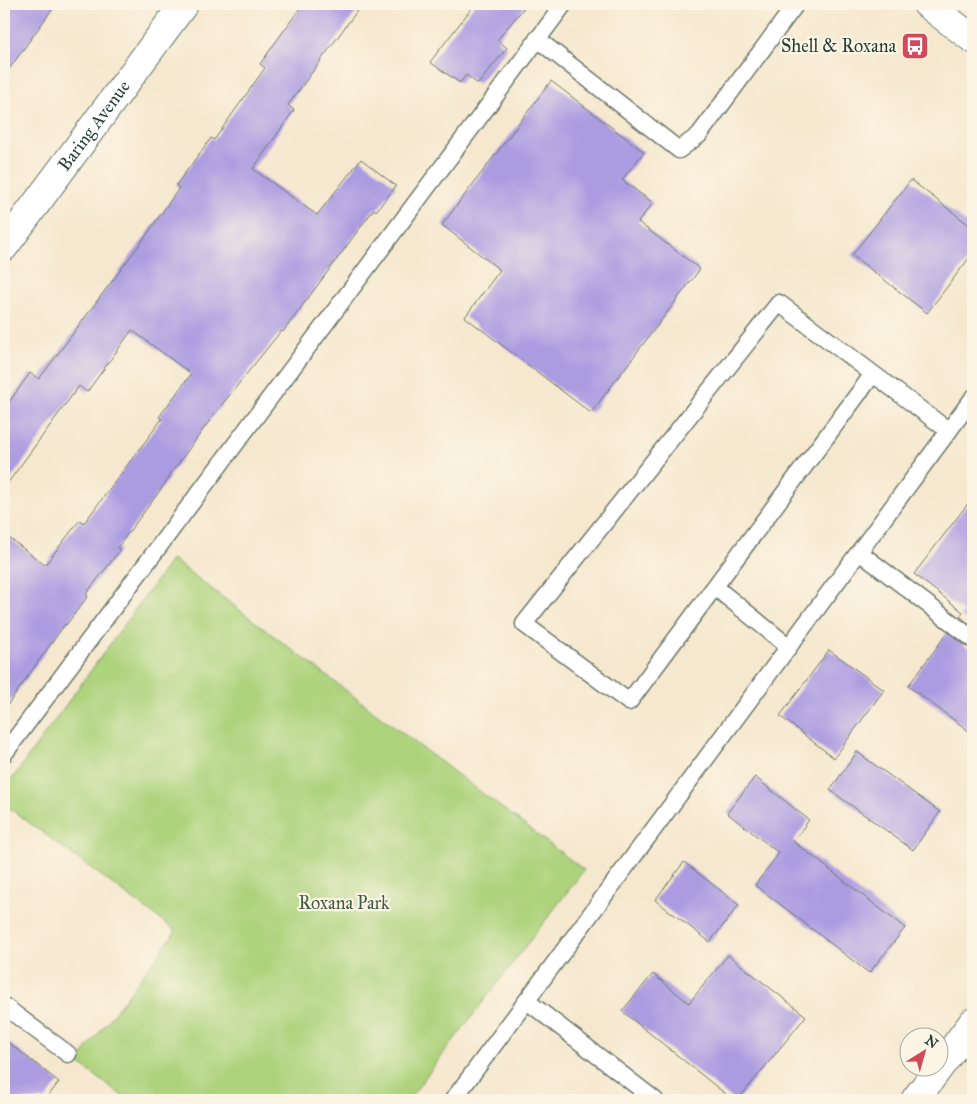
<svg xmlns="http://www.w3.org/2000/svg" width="977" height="1104" viewBox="0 0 977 1104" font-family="'IM FELL Great Primer',serif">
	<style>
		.green { fill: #add37d; stroke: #668858 }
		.building { fill: #ab9be1 }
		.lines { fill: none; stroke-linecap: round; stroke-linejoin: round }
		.service-casing { stroke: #6a796a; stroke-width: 19 }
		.minor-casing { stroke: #6a796a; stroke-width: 30 }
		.primary-casing { stroke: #6a796a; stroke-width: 30 }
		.service { stroke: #fff; stroke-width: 16 }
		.minor { stroke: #fff; stroke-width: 28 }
		.primary { stroke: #fff; stroke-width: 28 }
		.labels { text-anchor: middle; stroke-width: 4.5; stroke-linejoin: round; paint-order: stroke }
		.poi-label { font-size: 18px; fill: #1f3d34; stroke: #fcf5e5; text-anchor: end }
		.street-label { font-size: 18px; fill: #1f3d34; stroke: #fcf5e5 }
		.park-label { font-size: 18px; fill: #3b5b43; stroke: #fcf5e5 }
	</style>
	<rect width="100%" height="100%" fill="#fcf5e5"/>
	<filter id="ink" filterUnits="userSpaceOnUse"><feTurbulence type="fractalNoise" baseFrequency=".02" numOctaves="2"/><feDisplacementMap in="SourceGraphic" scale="10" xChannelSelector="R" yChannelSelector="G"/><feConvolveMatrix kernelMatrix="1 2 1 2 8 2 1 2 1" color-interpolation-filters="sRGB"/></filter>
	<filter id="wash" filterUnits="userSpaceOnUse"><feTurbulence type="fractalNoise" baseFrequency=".0096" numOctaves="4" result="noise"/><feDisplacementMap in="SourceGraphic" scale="20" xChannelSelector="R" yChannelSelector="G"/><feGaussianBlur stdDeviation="1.12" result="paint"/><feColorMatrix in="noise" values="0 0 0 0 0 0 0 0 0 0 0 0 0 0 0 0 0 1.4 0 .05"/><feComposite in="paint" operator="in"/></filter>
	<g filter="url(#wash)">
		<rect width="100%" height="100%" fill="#f6e8cf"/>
		<!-- green -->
		<path class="green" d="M 172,559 L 584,870 L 408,1100 L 128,1100 L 77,1062 L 176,931 L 4,804 L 4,790 Z"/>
		<g id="blocks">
			<!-- building -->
			<g class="building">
				<path d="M 4,4 L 56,4 L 4,76 Z"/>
				<path d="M 303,4 L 362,4 L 288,105 L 294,110 L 253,169 L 317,215 L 361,159 L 396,186 L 376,211 L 374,209 L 283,332 L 281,331 L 216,412 L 169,476 L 170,477 L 117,548 L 120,550 L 86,594 L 88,596 L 66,625 L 65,624 L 4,710 L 4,534 L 45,565 L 80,520 L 84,523 L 162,419 L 159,417 L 191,374 L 132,330 L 87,392 L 79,386 L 4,488 L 4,409 L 30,373 L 39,379 L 145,237 L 179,188 L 176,185 L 211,138 L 214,140 L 265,68 L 260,64 Z"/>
				<path d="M 475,4 L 527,4 L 497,40 L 507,48 L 478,84 L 466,75 L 460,83 L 430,62 Z"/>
				<path d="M 551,81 L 644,152 L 622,180 L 653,203 L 638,222 L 700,269 L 591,413 L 465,317 L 500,270 L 442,225 Z"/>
				<path d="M 911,180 L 973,228 L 973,253 L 927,313 L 852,255 Z"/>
				<path d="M 973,497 L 973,627 L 960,616 L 963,612 L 914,574 Z"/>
				<path d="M 948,632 L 967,647 L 973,649 L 973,734 L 908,686 Z"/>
				<path d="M 829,650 L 884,690 L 834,758 L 780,716 Z"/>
				<path d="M 857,752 L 940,812 L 913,850 L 830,790 Z"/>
				<path d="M 755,777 L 809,820 L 793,841 L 905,928 L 869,973 L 755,885 L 779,853 L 727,813 Z"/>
				<path d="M 684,862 L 739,905 L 710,942 L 655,900 Z"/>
				<path d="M 728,955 L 806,1016 L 738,1100 L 733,1100 L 622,1011 L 653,974 L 689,1003 Z"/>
				<path d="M 4,1039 L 59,1082 L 45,1100 L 4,1100 Z"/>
			</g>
		</g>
	</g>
	<g filter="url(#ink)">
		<use href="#blocks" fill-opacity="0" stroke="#6a796a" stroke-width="1"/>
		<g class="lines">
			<!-- service casing -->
			<g class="service-casing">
				<g id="service">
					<path d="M 537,39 L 679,150 L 699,135 L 796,4"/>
					<path d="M 873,374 L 629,702 L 524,624 L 779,303 L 949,431"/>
					<path d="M 859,552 L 973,639"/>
					<path d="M 715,587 L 789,647"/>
					<path d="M 4,754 L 564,4"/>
					<path d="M 527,1001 L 655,1100"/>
					<path d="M 4,1006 L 68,1054"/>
					<path d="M 453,1100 L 973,398"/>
				</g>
			</g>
			<!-- minor casing -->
			<g class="minor-casing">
				<g id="minor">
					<path d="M 927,4 L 973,39"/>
					<path id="s1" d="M 4,247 L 184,4"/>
				</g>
			</g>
			<!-- primary casing -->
			<g class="primary-casing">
				<path id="primary" d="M 915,1100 L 973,1022"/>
			</g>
			<!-- service -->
			<use href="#service" class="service"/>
			<!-- minor -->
			<use href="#minor" class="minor"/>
			<!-- primary -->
			<use href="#primary" class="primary"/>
		</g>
	</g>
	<!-- icons -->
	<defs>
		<g id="bus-square" transform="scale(1.4375)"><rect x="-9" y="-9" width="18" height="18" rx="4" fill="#d1495b" stroke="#fcf5e5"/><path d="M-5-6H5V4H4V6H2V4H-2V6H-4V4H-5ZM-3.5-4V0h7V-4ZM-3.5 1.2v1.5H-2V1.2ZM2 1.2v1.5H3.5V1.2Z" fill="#fff"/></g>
	</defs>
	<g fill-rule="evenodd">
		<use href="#bus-square" x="915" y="46"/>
	</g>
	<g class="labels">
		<!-- poi labels -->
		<g class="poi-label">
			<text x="896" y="52">Shell &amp; Roxana</text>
		</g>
		<!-- street labels -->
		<g class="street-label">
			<text dy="6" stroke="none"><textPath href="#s1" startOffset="151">Baring Avenue</textPath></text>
		</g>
		<!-- park labels -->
		<g class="park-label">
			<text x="344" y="909">Roxana Park</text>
		</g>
	</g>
	<!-- margin -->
	<rect width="977" height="1104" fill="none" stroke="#fcf5e5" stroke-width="20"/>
	<!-- north arrow -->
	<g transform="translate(924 1052) rotate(37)"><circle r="24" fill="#fcf5e5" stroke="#a4ab9e"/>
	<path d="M0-4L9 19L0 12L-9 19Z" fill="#d1495b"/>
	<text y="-8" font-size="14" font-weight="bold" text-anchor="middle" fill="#1f3d34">N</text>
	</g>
</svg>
